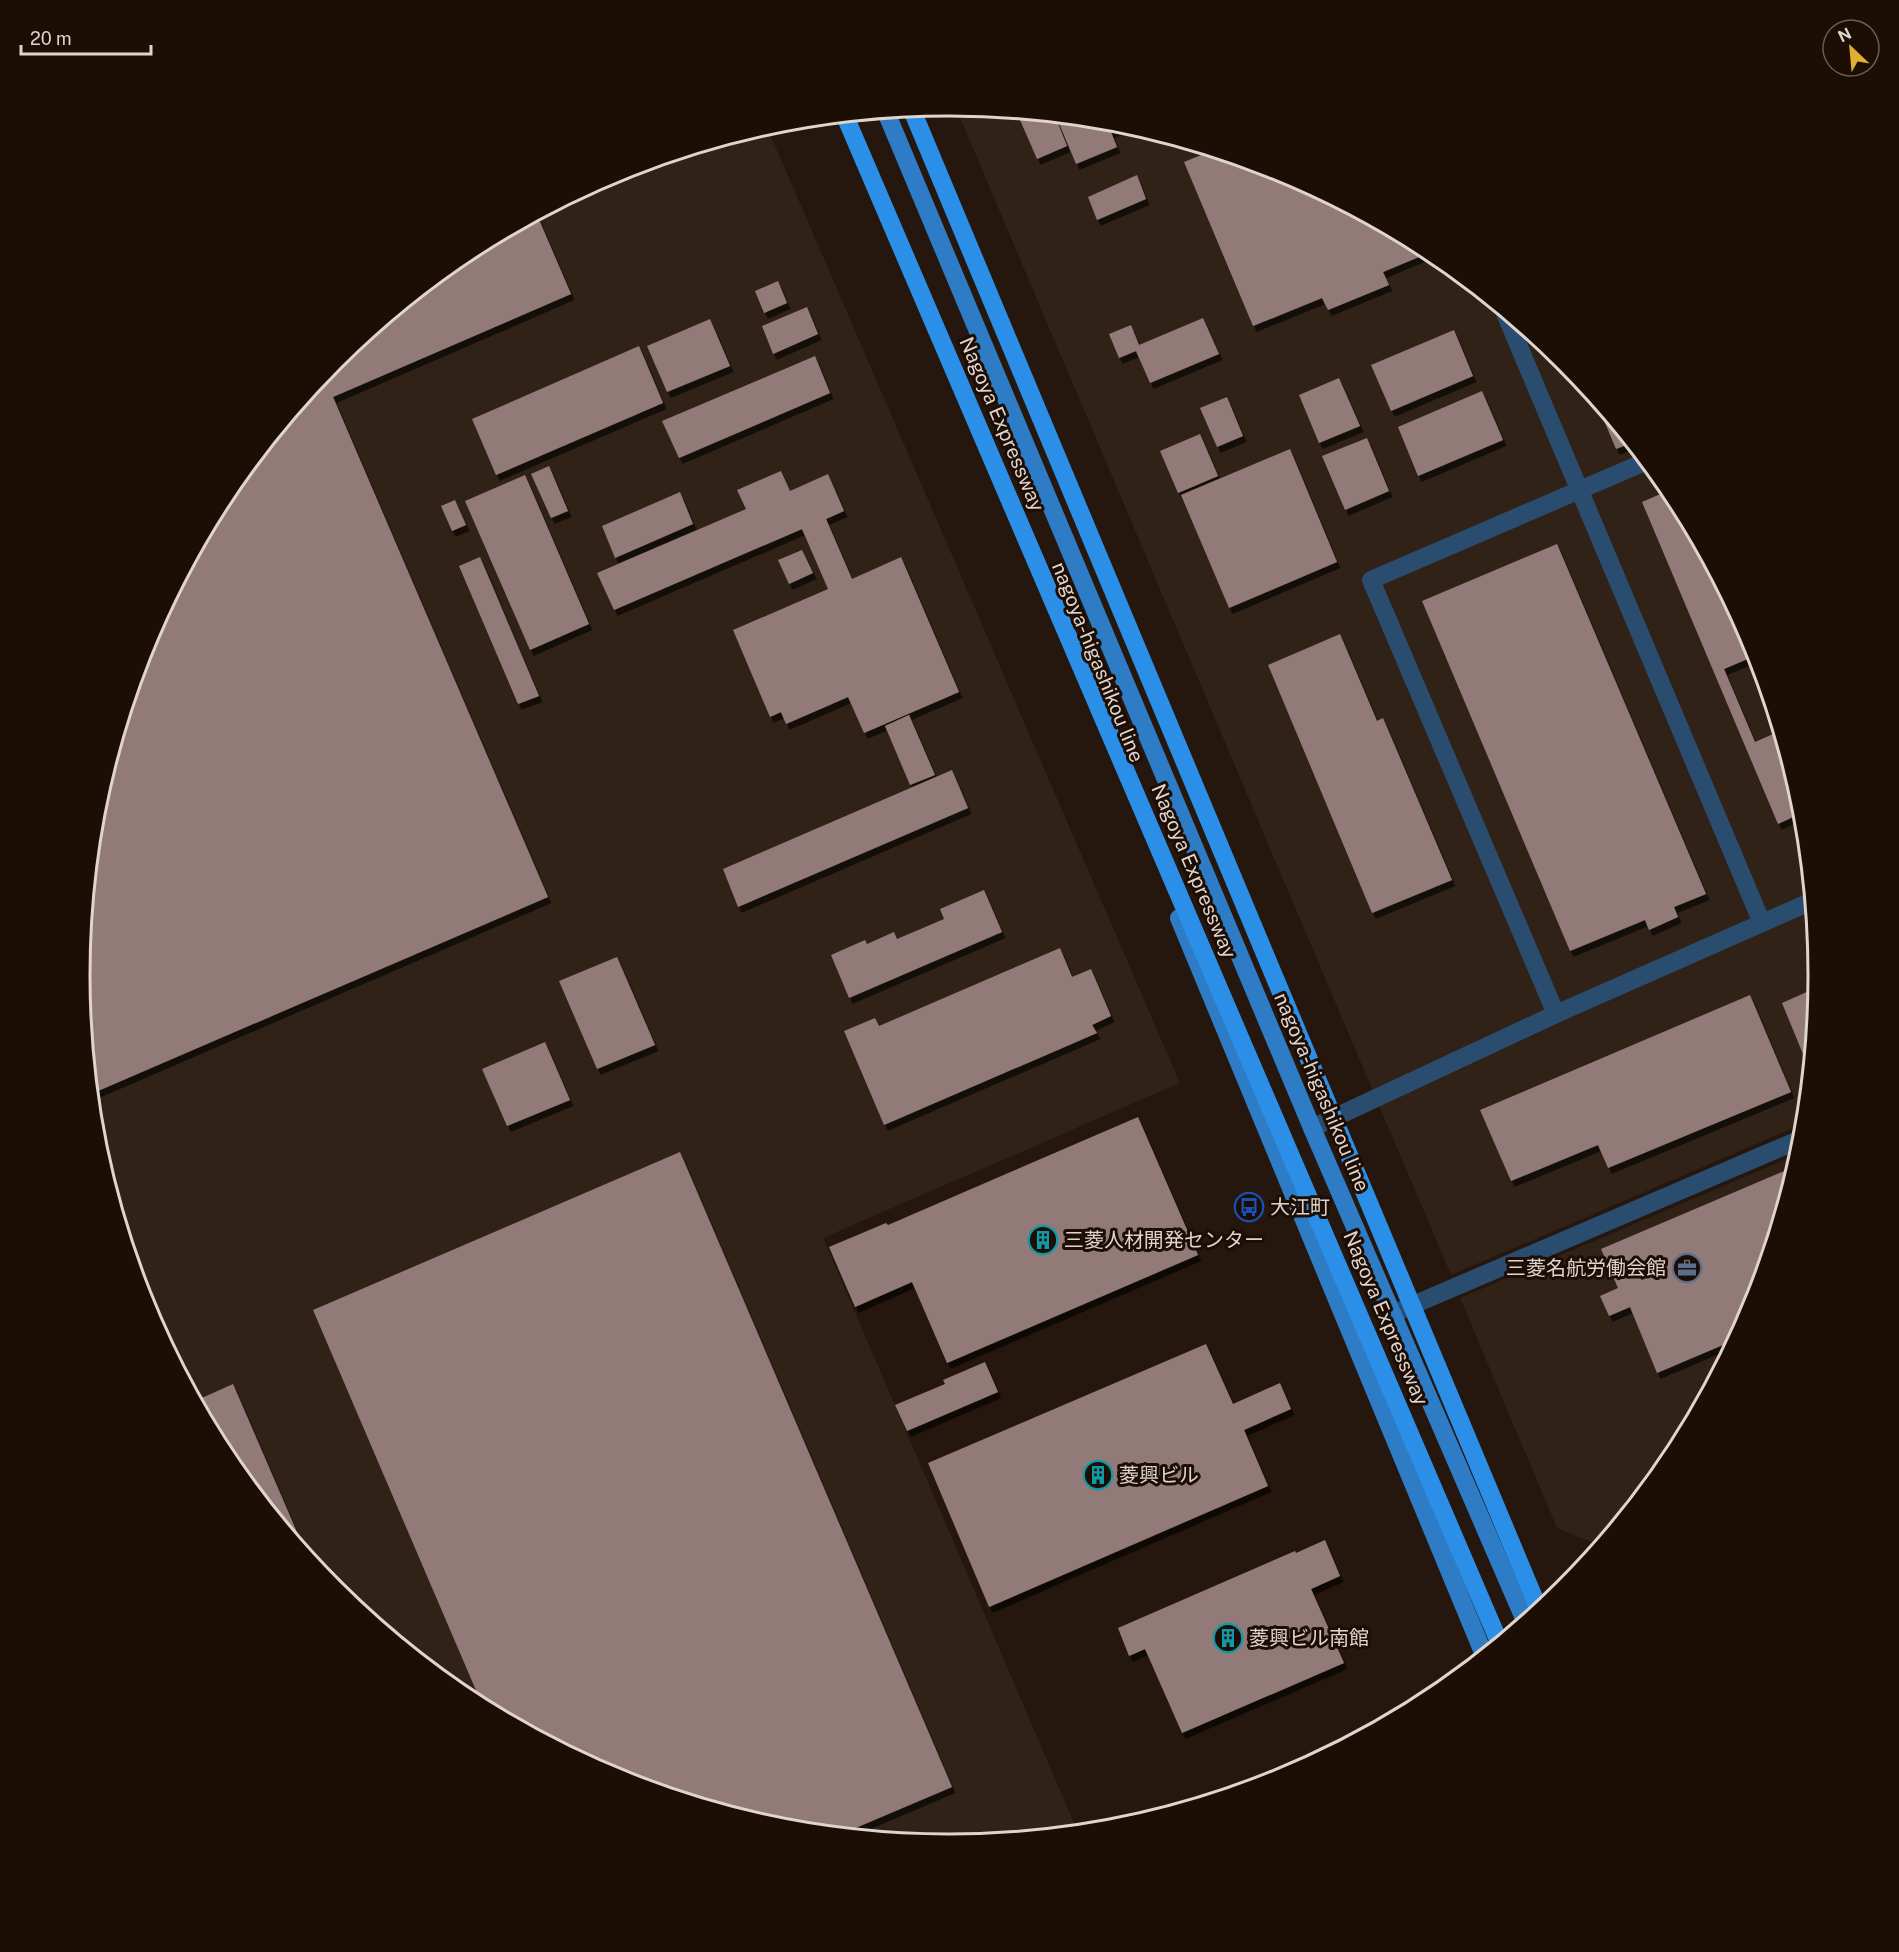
<svg xmlns="http://www.w3.org/2000/svg" width="1899" height="1952" viewBox="0 0 1899 1952" font-family="'Public Sans','Noto Sans JP',sans-serif">
	<style>
		.industrial { fill: #302217 }
		.building { fill: #927a78; filter: url(#shadow) }
		.lines { fill: none; stroke-linecap: round; stroke-linejoin: round }
		.minor { stroke: #294c6f; stroke-width: 18 }
		.major { stroke: #2d7cc5; stroke-width: 18 }
		.highway-bridge { stroke: #2b8fe8; stroke-width: 18 }
		.labels { text-anchor: middle; stroke-width: 6; stroke-linejoin: round; paint-order: stroke }
		.street-label { font-size: 20px; fill: #dfd5ce; stroke: #1c0e05 }
		.poi-label { font-size: 20px; fill: #dfd5ce; stroke: #1c0e05; text-anchor: start }
		.rim { fill: none; stroke: #dfd5ce; stroke-width: 3 }
	</style>
	<defs>
		<filter id="shadow"><feDropShadow dx="3.5" dy="6" stdDeviation="0" flood-color="#0009"/></filter>
	</defs>
	<rect width="100%" height="100%" fill="#25170d"/>
	<!-- industrial -->
	<g class="industrial">
		<path d="M 955,106 L 1120,123 L 1283,172 L 1433,253 L 1565,361 L 1673,493 L 1753,643 L 1803,807 L 1819,976 L 1805,1123 L 1451,1275 Z"/>
		<path d="M 767,127 L 1180,1083 L 823,1238 L 1075,1825 L 1056,1836 L 949,1846 L 779,1829 L 616,1780 L 466,1699 L 334,1591 L 226,1459 L 146,1309 L 96,1145 L 80,976 L 96,806 L 146,643 L 226,492 L 335,361 L 466,252 L 617,172 Z"/>
		<path d="M 1801,1153 L 1753,1309 L 1673,1460 L 1601,1546 L 1557,1528 L 1460,1298 Z"/>
	</g>
	<!-- building -->
	<g class="building">
		<path d="M 1017,113 L 1055,116 L 1067,146 L 1037,159 Z"/>
		<path d="M 1056,116 L 1120,123 L 1128,125 L 1111,132 L 1117,147 L 1076,164 Z"/>
		<path d="M 1211,151 L 1283,172 L 1431,252 L 1383,272 L 1389,285 L 1328,310 L 1322,298 L 1253,326 L 1184,162 Z"/>
		<path d="M 1137,175 L 1146,199 L 1097,220 L 1088,197 Z"/>
		<path d="M 537,215 L 571,294 L 333,397 L 548,897 L 91,1094 L 80,976 L 96,806 L 146,643 L 226,492 L 335,361 L 466,252 Z"/>
		<path d="M 778,281 L 787,303 L 764,313 L 755,291 Z"/>
		<path d="M 807,307 L 818,334 L 773,354 L 762,326 Z"/>
		<path d="M 1203,318 L 1219,354 L 1150,383 L 1136,351 L 1119,358 L 1109,334 L 1131,325 L 1139,345 Z"/>
		<path d="M 710,319 L 730,366 L 667,392 L 647,346 Z"/>
		<path d="M 1454,330 L 1473,376 L 1391,411 L 1371,365 Z"/>
		<path d="M 639,346 L 663,403 L 496,475 L 472,419 Z"/>
		<path d="M 815,356 L 830,393 L 679,458 L 662,421 Z"/>
		<path d="M 1339,378 L 1360,426 L 1319,443 L 1299,395 Z"/>
		<path d="M 1482,391 L 1503,440 L 1418,476 L 1398,427 Z"/>
		<path d="M 1227,397 L 1243,436 L 1217,447 L 1200,408 Z"/>
		<path d="M 1595,399 L 1596,399 L 1632,443 L 1616,449 Z"/>
		<path d="M 1200,434 L 1218,476 L 1178,493 L 1160,451 Z"/>
		<path d="M 1367,438 L 1389,491 L 1345,510 L 1322,456 Z"/>
		<path d="M 1290,449 L 1337,562 L 1229,608 L 1181,495 Z"/>
		<path d="M 549,466 L 568,511 L 551,518 L 531,474 Z"/>
		<path d="M 781,471 L 790,491 L 828,474 L 844,511 L 826,519 L 852,579 L 901,557 L 959,692 L 864,733 L 848,697 L 786,724 L 781,712 L 770,717 L 733,630 L 828,589 L 802,529 L 614,610 L 597,573 L 746,509 L 737,490 Z"/>
		<path d="M 525,475 L 589,624 L 530,650 L 465,501 Z"/>
		<path d="M 1670,490 L 1753,643 L 1757,655 L 1724,669 L 1755,742 L 1780,731 L 1803,807 L 1807,850 L 1793,817 L 1778,824 L 1642,502 Z"/>
		<path d="M 680,492 L 693,524 L 615,558 L 602,526 Z"/>
		<path d="M 455,500 L 466,525 L 452,531 L 441,506 Z"/>
		<path d="M 1557,544 L 1706,894 L 1674,907 L 1678,917 L 1649,930 L 1645,920 L 1570,951 L 1422,601 Z"/>
		<path d="M 802,550 L 813,573 L 789,584 L 778,560 Z"/>
		<path d="M 480,557 L 539,696 L 518,704 L 459,566 Z"/>
		<path d="M 1340,634 L 1377,721 L 1383,718 L 1452,880 L 1372,913 L 1268,665 Z"/>
		<path d="M 909,715 L 935,775 L 910,785 L 885,726 Z"/>
		<path d="M 952,770 L 968,808 L 738,907 L 723,869 Z"/>
		<path d="M 984,890 L 1002,932 L 849,998 L 831,955 L 865,940 L 867,944 L 894,932 L 897,939 L 944,919 L 940,909 Z"/>
		<path d="M 1060,948 L 1072,977 L 1091,969 L 1111,1016 L 1092,1025 L 1097,1033 L 884,1125 L 844,1031 L 875,1018 L 879,1026 Z"/>
		<path d="M 617,957 L 655,1045 L 597,1069 L 559,981 Z"/>
		<path d="M 1818,987 L 1812,1048 L 1810,1071 L 1782,1003 Z"/>
		<path d="M 1750,995 L 1791,1092 L 1608,1168 L 1598,1145 L 1511,1181 L 1480,1110 Z"/>
		<path d="M 545,1042 L 570,1100 L 507,1126 L 482,1069 Z"/>
		<path d="M 1138,1117 L 1198,1255 L 947,1363 L 912,1282 L 855,1307 L 829,1247 L 886,1223 L 888,1225 Z"/>
		<path d="M 680,1152 L 952,1787 L 839,1835 L 779,1829 L 616,1780 L 484,1709 L 313,1310 Z"/>
		<path d="M 1789,1169 L 1793,1179 L 1753,1309 L 1737,1339 L 1657,1373 L 1630,1307 L 1609,1316 L 1600,1296 L 1618,1288 L 1601,1249 Z"/>
		<path d="M 1206,1344 L 1233,1404 L 1280,1383 L 1291,1409 L 1244,1430 L 1268,1486 L 989,1607 L 928,1463 Z"/>
		<path d="M 985,1362 L 998,1392 L 907,1431 L 895,1405 L 945,1384 L 943,1380 Z"/>
		<path d="M 233,1384 L 309,1560 L 226,1459 L 195,1401 Z"/>
		<path d="M 1325,1540 L 1340,1576 L 1311,1589 L 1344,1663 L 1182,1733 L 1145,1649 L 1129,1656 L 1118,1628 L 1295,1551 L 1296,1553 Z"/>
	</g>
	<g class="lines">
		<!-- minor -->
		<g class="minor">
			<path d="M 1504,311 L 1762,923"/>
			<path d="M 1556,1014 L 1371,580 L 1647,461"/>
			<path d="M 1312,1128 L 1556,1014 L 1812,901"/>
			<path d="M 1392,1314 L 1803,1138"/>
		</g>
		<!-- major -->
		<g class="major">
			<path d="M 886,112 L 1312,1128 L 1526,1623"/>
			<path d="M 1179,918 L 1485,1657"/>
		</g>
		<!-- highway-bridge -->
		<g class="highway-bridge">
			<path d="M 912,110 L 1540,1612"/>
			<path d="M 845,116 L 1500,1644"/>
		</g>
	</g>
	<!-- icons -->
	<defs>
		<g id="bus-ring" transform="scale(1.5)"><circle r="9.5" fill="#1c0e05" stroke="#1a4fb4" stroke-width="1.5"/><path d="M-5-6H5V4H4V6H2V4H-2V6H-4V4H-5ZM-3.5-4V0h7V-4ZM-3.5 1.2v1.5H-2V1.2ZM2 1.2v1.5H3.5V1.2Z" fill="#1a4fb4"/></g>
		<g id="building-ring" transform="scale(1.5)"><circle r="9.5" fill="#1c0e05" stroke="#0f9aa8" stroke-width="1.5"/><path d="M-4-6H4V6H1V3H-1V6H-4ZM-2.5-4.3h1.7v1.8h-1.7ZM.8-4.3h1.7v1.8H.8ZM-2.5-1h1.7V.8h-1.7ZM.8-1h1.7V.8H.8Z" fill="#0f9aa8"/></g>
		<g id="office-ring" transform="scale(1.5)"><circle r="9.5" fill="#1c0e05" stroke="#5c6f8a" stroke-width="1.5"/><path d="M-6-3h4V-5.5h4V-3h4V5H-6ZM-1-4.5V-3h2v-1.5ZM-6 0V1H6V0Z" fill="#5c6f8a"/></g>
	</defs>
	<g fill-rule="evenodd">
		<use href="#bus-ring" x="1249" y="1207"/>
		<use href="#building-ring" x="1043" y="1240"/>
		<use href="#office-ring" x="1687" y="1268"/>
		<use href="#building-ring" x="1098" y="1475"/>
		<use href="#building-ring" x="1228" y="1638"/>
	</g>
	<g class="labels">
		<!-- street labels -->
		<g class="street-label">
			<text transform="translate(1002 424) rotate(67)" y="7">Nagoya Expressway</text>
			<text transform="translate(1098 662) rotate(68)" y="7">nagoya-higashikou line</text>
			<text transform="translate(1194 871) rotate(67)" y="7">Nagoya Expressway</text>
			<text transform="translate(1322 1092) rotate(67)" y="7">nagoya-higashikou line</text>
			<text transform="translate(1386 1318) rotate(67)" y="7">Nagoya Expressway</text>
		</g>
		<!-- poi labels -->
		<g class="poi-label">
			<text x="1270" y="1214">大江町</text>
			<text x="1064" y="1247">三菱人材開発センター</text>
			<text x="1666" y="1275" text-anchor="end">三菱名航労働会館</text>
			<text x="1119" y="1482">菱興ビル</text>
			<text x="1249" y="1645">菱興ビル南館</text>
		</g>
	</g>
	<!-- crop -->
	<path d="M0 0H1899V1952H0ZM90 975a859 859 0 1 1 1718 0a859 859 0 1 1-1718 0Z" fill="#1c0e05" fill-rule="evenodd"/>
	<path class="rim" d="M90 975a859 859 0 1 1 1718 0a859 859 0 1 1-1718 0Z"/>
	<!-- north arrow -->
	<g transform="translate(1851 48) rotate(334)"><circle r="28" fill="#1c0e05" stroke="#6a5e55" stroke-width="1.5"/>
	<path d="M0-4.5L10 22L0 15L-10 22Z" fill="#e2af34"/>
	<text y="-9" font-size="16" font-weight="bold" text-anchor="middle" fill="#dfd5ce">N</text>
	</g>
	<!-- scale -->
	<path d="M21 45v9h130v-9" fill="none" stroke="#dfd5ce" stroke-width="3"/>
	<text x="30" y="45" font-size="18" fill="#dfd5ce" stroke="#1c0e05" stroke-width="4.5" paint-order="stroke">20 m</text>
</svg>
